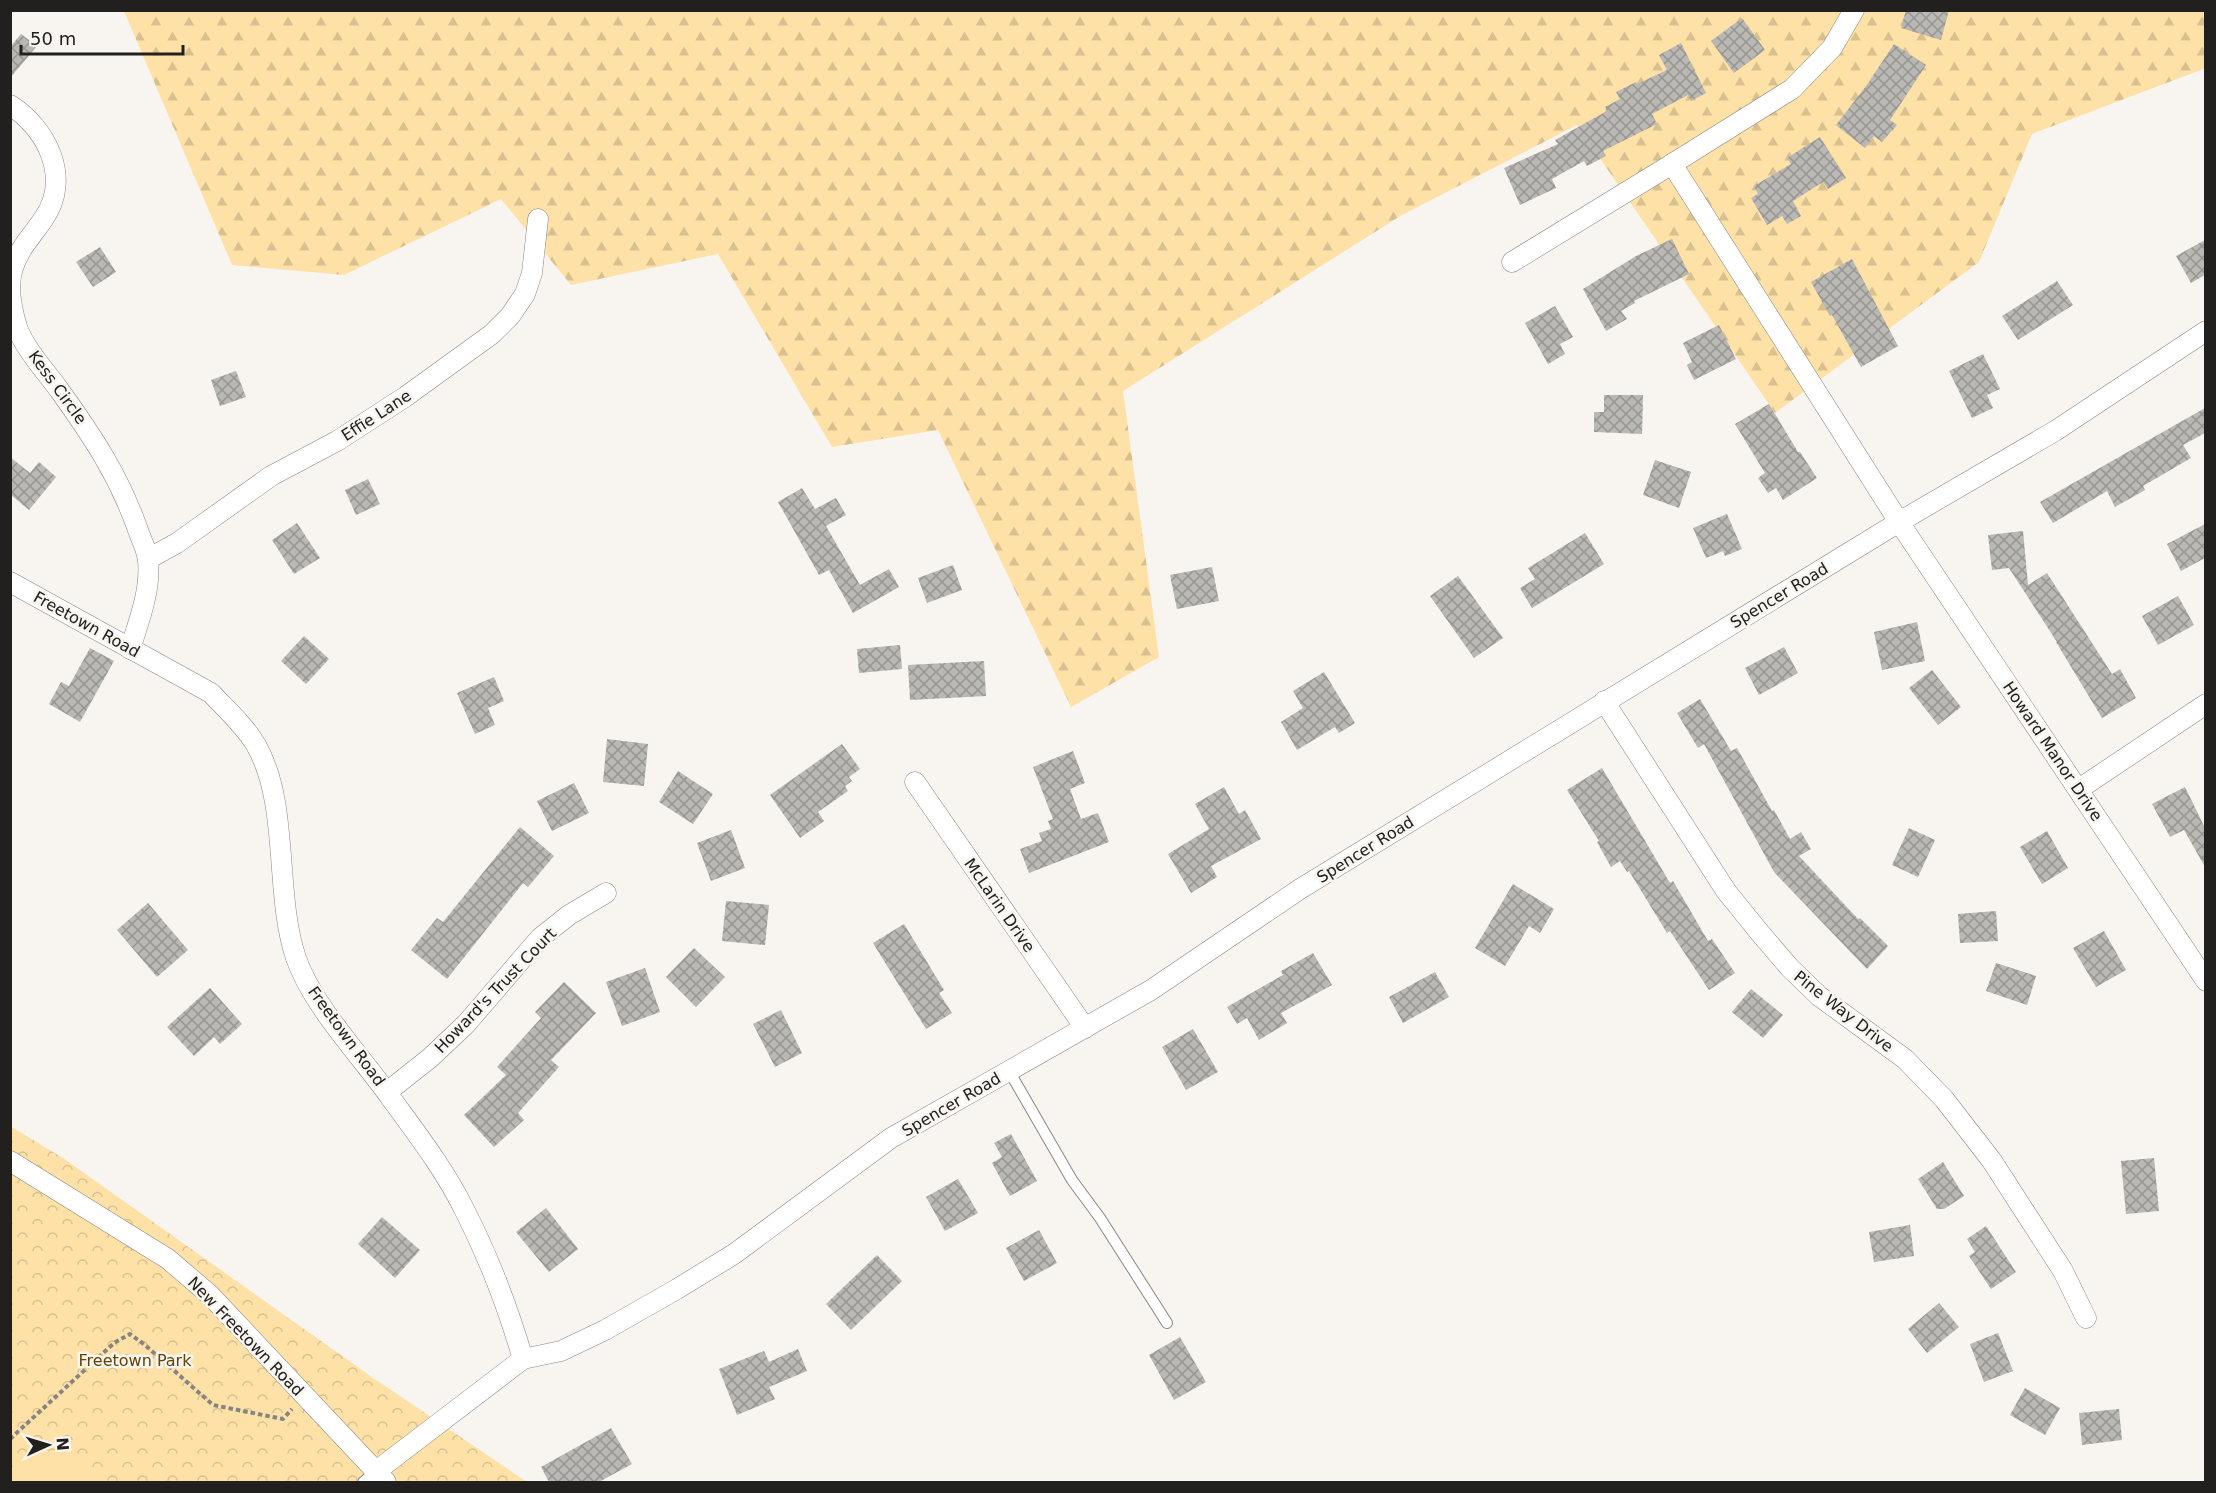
<svg xmlns="http://www.w3.org/2000/svg" width="2216" height="1493" viewBox="0 0 2216 1493" font-family="'DejaVu Sans',sans-serif">
	<style>
		.forest { fill: url(#forest-firs) }
		.park { fill: url(#park-crowns) }
		.pitch { fill: #fee1a7 }
		.building { fill: url(#building-cross-hatch) }
		.lines { fill: none; stroke-linecap: round; stroke-linejoin: round }
		.lane-casing { stroke: #8a8782; stroke-width: 12 }
		.street-casing { stroke: #8a8782; stroke-width: 21 }
		.path { stroke: #878582; stroke-width: 4; stroke-dasharray: 4.5 3; stroke-linecap: butt }
		.lane { stroke: #fff; stroke-width: 10 }
		.street { stroke: #fff; stroke-width: 20 }
		.labels { text-anchor: middle; stroke-width: 5; stroke-linejoin: round; paint-order: stroke }
		.street-label { font-size: 16px; fill: #21201e; stroke: #f8f5f0 }
		.park-label { font-size: 16px; fill: #5f4505; stroke: #f8f5f0 }
	</style>
	<defs>
		<pattern id="forest-firs" width="22" height="20" patternUnits="userSpaceOnUse" patternTransform="scale(1.5)"><rect width="22" height="20" fill="#fee1a7"/><path d="M5 1l3.5 6h-7zM16 11l3.5 6h-7z" fill="#d9c18f"/></pattern>
		<pattern id="park-crowns" width="20" height="18" patternUnits="userSpaceOnUse" patternTransform="scale(1.5)"><rect width="20" height="18" fill="#fee1a7"/><path d="M2 6a3 3 0 1 1 6 0M12 15a3 3 0 1 1 6 0" fill="none" stroke="#d9c18f"/></pattern>
		<pattern id="building-cross-hatch" width="8" height="8" patternUnits="userSpaceOnUse" patternTransform="scale(1.5)"><rect width="8" height="8" fill="#bab8b3"/><path d="M0 0l8 8M0 8l8-8" fill="none" stroke="#979591"/></pattern>
	</defs>
	<rect width="100%" height="100%" fill="#f8f5f0"/>
	<!-- forest -->
	<path class="forest" d="M 2205,10 L 2206,68 L 2032,134 L 1979,262 L 1775,413 L 1577,125 L 1402,215 L 1123,391 L 1159,657 L 1071,707 L 938,430 L 832,447 L 718,254 L 571,285 L 501,199 L 344,275 L 232,265 L 124,11 Z"/>
	<!-- park -->
	<path class="park" d="M 10,1126 L 63,1158 L 369,1375 L 527,1482 L 11,1482 Z"/>
	<!-- pitch -->
	<path class="pitch" d="M 59,1450 L 84,1466 L 93,1482 L 11,1482 L 11,1478 L 31,1454 Z"/>
	<!-- building -->
	<g class="building">
		<path d="M 1906,10 L 1949,10 L 1941,40 L 1901,28 Z"/>
		<path d="M 1742,18 L 1765,50 L 1734,73 L 1711,41 Z"/>
		<path d="M 21,34 L 37,46 L 10,78 L 10,47 Z"/>
		<path d="M 1681,43 L 1706,93 L 1691,101 L 1688,95 L 1652,114 L 1657,124 L 1603,151 L 1606,156 L 1587,166 L 1584,161 L 1552,179 L 1556,188 L 1520,205 L 1504,168 L 1558,144 L 1555,140 L 1607,111 L 1605,107 L 1620,99 L 1616,92 L 1636,82 L 1637,84 L 1667,70 L 1659,55 Z"/>
		<path d="M 1894,44 L 1926,65 L 1890,120 L 1897,125 L 1882,142 L 1874,136 L 1865,148 L 1836,125 L 1873,77 L 1872,77 Z"/>
		<path d="M 1820,137 L 1846,178 L 1828,189 L 1823,182 L 1793,201 L 1801,216 L 1787,224 L 1782,216 L 1767,225 L 1751,198 L 1758,194 L 1754,186 L 1791,164 L 1787,158 Z"/>
		<path d="M 1672,239 L 1689,274 L 1634,301 L 1635,303 L 1621,311 L 1627,319 L 1606,331 L 1583,289 L 1636,256 Z"/>
		<path d="M 2205,240 L 2205,275 L 2191,283 L 2176,256 Z"/>
		<path d="M 100,247 L 116,272 L 93,287 L 76,262 Z"/>
		<path d="M 1852,259 L 1898,346 L 1861,367 L 1832,315 L 1830,316 L 1811,282 Z"/>
		<path d="M 2057,281 L 2073,305 L 2018,340 L 2002,316 Z"/>
		<path d="M 1555,306 L 1573,337 L 1560,344 L 1565,354 L 1548,364 L 1525,323 Z"/>
		<path d="M 1719,325 L 1736,359 L 1694,380 L 1687,365 L 1692,362 L 1683,343 Z"/>
		<path d="M 1983,354 L 2000,389 L 1987,395 L 1993,408 L 1972,418 L 1949,371 Z"/>
		<path d="M 236,371 L 246,397 L 220,406 L 211,380 Z"/>
		<path d="M 1604,395 L 1643,395 L 1642,434 L 1594,432 L 1594,412 L 1604,412 Z"/>
		<path d="M 1769,404 L 1798,452 L 1800,452 L 1817,478 L 1783,500 L 1776,488 L 1768,493 L 1758,478 L 1765,473 L 1735,424 Z"/>
		<path d="M 2205,408 L 2205,433 L 2183,445 L 2191,458 L 2143,486 L 2145,490 L 2115,507 L 2107,491 L 2053,523 L 2040,502 Z"/>
		<path d="M 10,457 L 30,473 L 39,462 L 56,477 L 29,510 L 10,494 Z"/>
		<path d="M 1655,460 L 1691,472 L 1679,508 L 1643,495 Z"/>
		<path d="M 368,479 L 380,504 L 356,515 L 345,490 Z"/>
		<path d="M 802,488 L 815,509 L 836,498 L 846,515 L 826,526 L 860,585 L 889,569 L 899,587 L 853,613 L 829,570 L 819,575 L 778,502 Z"/>
		<path d="M 1727,514 L 1742,549 L 1725,556 L 1723,551 L 1706,558 L 1693,528 Z"/>
		<path d="M 297,523 L 320,558 L 294,574 L 272,540 Z"/>
		<path d="M 2205,524 L 2205,558 L 2181,571 L 2167,544 Z"/>
		<path d="M 2023,531 L 2028,585 L 2047,573 L 2112,674 L 2120,669 L 2136,698 L 2102,718 L 2056,642 L 2057,642 L 2009,568 L 1992,570 L 1988,535 Z"/>
		<path d="M 1585,533 L 1604,564 L 1532,608 L 1520,588 L 1535,579 L 1528,568 Z"/>
		<path d="M 953,565 L 962,590 L 927,603 L 918,578 Z"/>
		<path d="M 1212,567 L 1219,601 L 1177,609 L 1170,575 Z"/>
		<path d="M 1458,576 L 1503,638 L 1474,658 L 1430,596 Z"/>
		<path d="M 2178,596 L 2194,625 L 2158,645 L 2142,616 Z"/>
		<path d="M 1917,622 L 1925,661 L 1882,670 L 1874,632 Z"/>
		<path d="M 304,636 L 329,659 L 306,684 L 281,661 Z"/>
		<path d="M 900,645 L 902,669 L 859,673 L 857,649 Z"/>
		<path d="M 1784,647 L 1798,673 L 1759,695 L 1745,668 Z"/>
		<path d="M 90,648 L 114,661 L 80,722 L 49,704 L 61,682 L 69,686 Z"/>
		<path d="M 984,661 L 986,696 L 910,700 L 908,665 Z"/>
		<path d="M 1932,670 L 1961,707 L 1938,725 L 1909,688 Z"/>
		<path d="M 1324,672 L 1355,723 L 1339,733 L 1335,727 L 1297,750 L 1281,722 L 1303,708 L 1293,691 Z"/>
		<path d="M 494,677 L 504,701 L 488,708 L 495,725 L 475,734 L 457,693 Z"/>
		<path d="M 1700,699 L 1731,751 L 1737,748 L 1772,811 L 1774,810 L 1790,839 L 1801,832 L 1811,849 L 1799,856 L 1858,919 L 1860,918 L 1888,946 L 1867,969 L 1774,872 L 1704,744 L 1698,748 L 1677,713 Z"/>
		<path d="M 607,739 L 648,744 L 644,786 L 603,782 Z"/>
		<path d="M 842,744 L 860,769 L 849,777 L 852,781 L 845,786 L 848,791 L 818,812 L 824,821 L 800,838 L 770,795 Z"/>
		<path d="M 1073,751 L 1085,783 L 1070,789 L 1081,819 L 1098,813 L 1109,842 L 1029,873 L 1020,849 L 1042,841 L 1039,833 L 1051,829 L 1048,821 L 1053,819 L 1033,767 Z"/>
		<path d="M 1602,768 L 1670,883 L 1673,881 L 1708,941 L 1712,939 L 1735,973 L 1709,990 L 1670,931 L 1667,933 L 1629,871 L 1627,872 L 1620,861 L 1611,867 L 1597,842 L 1599,841 L 1567,790 Z"/>
		<path d="M 678,771 L 713,794 L 693,824 L 659,802 Z"/>
		<path d="M 574,783 L 589,813 L 552,831 L 537,801 Z"/>
		<path d="M 1224,787 L 1239,814 L 1245,810 L 1261,839 L 1211,866 L 1217,877 L 1191,893 L 1168,854 L 1209,829 L 1195,804 Z"/>
		<path d="M 2185,787 L 2205,828 L 2205,867 L 2184,830 L 2170,837 L 2152,804 Z"/>
		<path d="M 520,827 L 554,856 L 528,887 L 523,883 L 447,979 L 411,950 L 437,918 L 443,922 Z"/>
		<path d="M 1909,828 L 1935,840 L 1918,877 L 1892,865 Z"/>
		<path d="M 731,830 L 745,868 L 711,881 L 697,843 Z"/>
		<path d="M 2047,831 L 2068,868 L 2042,884 L 2020,847 Z"/>
		<path d="M 1513,884 L 1554,909 L 1540,933 L 1529,926 L 1505,966 L 1475,948 Z"/>
		<path d="M 726,901 L 769,905 L 765,945 L 722,941 Z"/>
		<path d="M 148,903 L 188,950 L 157,977 L 117,930 Z"/>
		<path d="M 1996,911 L 1998,941 L 1960,943 L 1958,914 Z"/>
		<path d="M 904,924 L 944,990 L 939,993 L 952,1013 L 926,1029 L 873,943 Z"/>
		<path d="M 2104,931 L 2126,970 L 2096,987 L 2073,948 Z"/>
		<path d="M 694,948 L 725,977 L 696,1007 L 666,977 Z"/>
		<path d="M 1313,953 L 1332,985 L 1281,1013 L 1287,1023 L 1259,1040 L 1247,1018 L 1237,1024 L 1227,1007 L 1283,975 L 1281,971 Z"/>
		<path d="M 1996,963 L 2036,976 L 2027,1005 L 1986,991 Z"/>
		<path d="M 645,968 L 660,1012 L 622,1026 L 606,982 Z"/>
		<path d="M 1435,972 L 1449,997 L 1403,1023 L 1389,997 Z"/>
		<path d="M 564,982 L 596,1013 L 551,1060 L 559,1067 L 518,1113 L 524,1120 L 494,1147 L 464,1115 L 506,1075 L 497,1067 L 541,1018 L 535,1012 Z"/>
		<path d="M 210,988 L 242,1024 L 220,1044 L 214,1037 L 194,1056 L 167,1027 Z"/>
		<path d="M 1751,989 L 1783,1015 L 1763,1038 L 1732,1012 Z"/>
		<path d="M 781,1010 L 802,1053 L 775,1067 L 753,1024 Z"/>
		<path d="M 1193,1029 L 1218,1072 L 1186,1090 L 1162,1047 Z"/>
		<path d="M 1011,1134 L 1037,1181 L 1010,1196 L 992,1163 L 1002,1157 L 994,1143 Z"/>
		<path d="M 2154,1158 L 2159,1211 L 2126,1214 L 2121,1161 Z"/>
		<path d="M 1943,1162 L 1964,1196 L 1944,1209 L 1937,1209 L 1918,1179 Z"/>
		<path d="M 958,1179 L 978,1213 L 945,1231 L 926,1197 Z"/>
		<path d="M 546,1208 L 578,1249 L 549,1272 L 516,1232 Z"/>
		<path d="M 382,1217 L 420,1250 L 395,1278 L 358,1244 Z"/>
		<path d="M 1910,1225 L 1914,1256 L 1874,1262 L 1869,1232 Z"/>
		<path d="M 1986,1226 L 2016,1272 L 1991,1289 L 1969,1256 L 1975,1252 L 1967,1239 Z"/>
		<path d="M 1039,1230 L 1057,1263 L 1024,1281 L 1006,1248 Z"/>
		<path d="M 877,1255 L 902,1281 L 851,1330 L 826,1304 Z"/>
		<path d="M 1939,1303 L 1959,1327 L 1927,1353 L 1908,1329 Z"/>
		<path d="M 1998,1333 L 2013,1371 L 1984,1382 L 1970,1344 Z"/>
		<path d="M 1180,1337 L 1206,1382 L 1174,1400 L 1149,1355 Z"/>
		<path d="M 798,1349 L 807,1371 L 769,1387 L 775,1399 L 737,1415 L 719,1369 L 764,1351 L 769,1362 Z"/>
		<path d="M 2025,1388 L 2060,1408 L 2045,1435 L 2010,1415 Z"/>
		<path d="M 2119,1409 L 2122,1440 L 2082,1445 L 2079,1413 Z"/>
		<path d="M 611,1428 L 632,1464 L 599,1482 L 549,1482 L 541,1467 Z"/>
	</g>
	<g class="lines">
		<!-- lane casing -->
		<g class="lane-casing">
			<g id="lane">
				<path d="M 1009,1071 L 1072,1180 L 1100,1218 L 1167,1323"/>
				<path d="M 363,1482 L 375,1472"/>
			</g>
		</g>
		<!-- street casing -->
		<g class="street-casing">
			<g id="street">
				<path d="M 10,105 C 48,129 71,179 44,218 C 33,235 19,248 13,268 C 7,285 12,310 17,327 C 24,348 47,373 60,391 C 93,437 119,476 138,530 C 141,539 147,550 148,560 C 151,590 139,621 130,649"/>
				<path d="M 1672,164 L 1792,89 L 1832,48 L 1854,10"/>
				<path d="M 1512,262 L 1672,164 L 1899,522 L 2206,981"/>
				<path d="M 148,559 L 177,543 L 271,476 L 337,441 L 405,397 L 492,334 L 510,316 L 525,294 L 532,273 L 538,219"/>
				<path d="M 10,582 L 211,693 C 226,709 245,726 256,745 C 290,804 274,893 296,958 C 312,1005 361,1056 390,1097 C 417,1134 445,1170 465,1211 C 489,1258 508,1308 523,1359"/>
				<path d="M 1604,701 L 1726,891 L 1760,933 L 1790,968 L 1819,996 L 1905,1059 L 1944,1099 L 1992,1161 L 2063,1271 L 2086,1318"/>
				<path d="M 915,782 L 1085,1028"/>
				<path d="M 2079,789 L 2206,704"/>
				<path d="M 387,1092 L 430,1058 L 466,1024 L 540,938 L 569,915 L 606,893"/>
				<path d="M 10,1161 L 168,1259 L 210,1295 L 386,1482"/>
				<path d="M 375,1472 L 523,1359 L 561,1351 L 605,1330 L 677,1289 L 734,1254 L 891,1138 L 1151,990 L 1300,889 L 1899,522 L 2055,431 L 2206,331"/>
			</g>
		</g>
		<!-- path -->
		<path class="path" d="M 10,1439 L 114,1343 L 130,1334 L 145,1345 L 213,1405 L 283,1419 L 292,1409"/>
		<!-- lane -->
		<use href="#lane" class="lane"/>
		<!-- street -->
		<use href="#street" class="street"/>
	</g>
	<g class="labels">
		<!-- street labels -->
		<g class="street-label">
			<text transform="translate(58 387) rotate(54)" y="6">Kess Circle</text>
			<text transform="translate(376 415) rotate(-33)" y="6">Effie Lane</text>
			<text transform="translate(1779 595) rotate(-31)" y="6">Spencer Road</text>
			<text transform="translate(87 624) rotate(29)" y="6">Freetown Road</text>
			<text transform="translate(2053 751) rotate(56)" y="6">Howard Manor Drive</text>
			<text transform="translate(1365 849) rotate(-32)" y="6">Spencer Road</text>
			<text transform="translate(1000 905) rotate(55)" y="6">McLarin Drive</text>
			<text transform="translate(495 990) rotate(-46)" y="6">Howard's Trust Court</text>
			<text transform="translate(1844 1011) rotate(38)" y="6">Pine Way Drive</text>
			<text transform="translate(347 1036) rotate(54)" y="6">Freetown Road</text>
			<text transform="translate(951 1104) rotate(-30)" y="6">Spencer Road</text>
			<text transform="translate(246 1336) rotate(46)" y="6">New Freetown Road</text>
		</g>
		<!-- park labels -->
		<g class="park-label">
			<text x="135" y="1366">Freetown Park</text>
		</g>
	</g>
	<!-- border -->
	<rect width="2216" height="1493" fill="none" stroke="#21201e" stroke-width="24"/>
	<!-- north arrow -->
	<g transform="translate(48 1445) rotate(86)" stroke="#f8f5f0" stroke-width="4.5" paint-order="stroke">
	<path d="M0-4.5L10 22L0 15L-10 22Z" fill="#21201e"/>
	<text y="-9" font-size="16" font-weight="bold" text-anchor="middle" fill="#21201e">N</text>
	</g>
	<!-- scale -->
	<path d="M21 45v9h162v-9" fill="none" stroke="#21201e" stroke-width="3"/>
	<text x="30" y="45" font-size="18" fill="#21201e" stroke="#f8f5f0" stroke-width="4.5" paint-order="stroke">50 m</text>
</svg>
